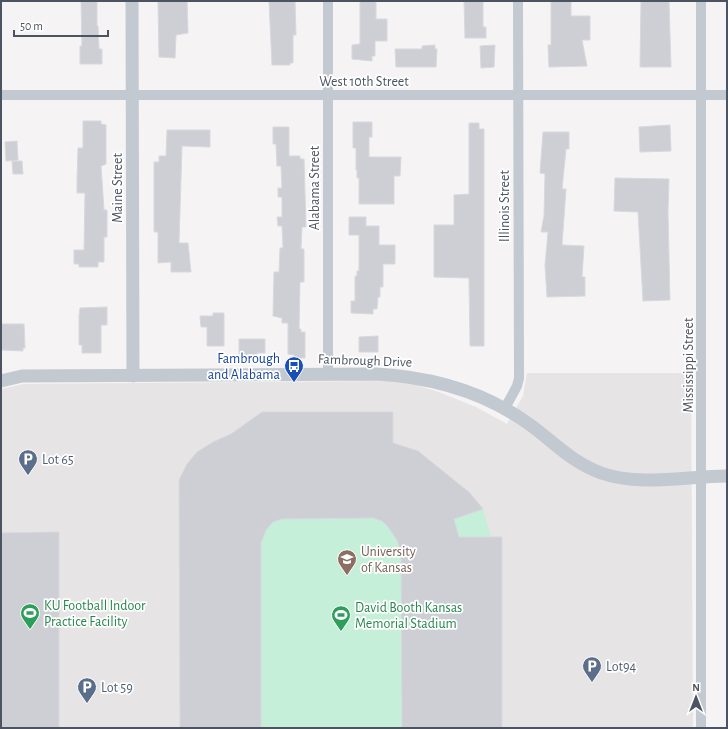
<svg xmlns="http://www.w3.org/2000/svg" width="728" height="729" viewBox="0 0 728 729" font-family="'Alegreya Sans',sans-serif">
	<style>
		.education { fill: #e6e4e5 }
		.green { fill: #c5efd9 }
		.building { fill: #cdcfd5; stroke: #d7d9de }
		.lines { fill: none; stroke-linecap: round; stroke-linejoin: round }
		.minor { stroke: #c2c9d1; stroke-width: 10 }
		.tertiary { stroke: #c2c9d1; stroke-width: 13 }
		.labels { text-anchor: middle; stroke-width: 3.5; stroke-linejoin: round; paint-order: stroke }
		.street-label { font-size: 14px; fill: #4b5460; stroke: #fff }
		.transit-label { font-size: 14px; fill: #164399; stroke: #fff; text-anchor: end }
		.service-label { font-size: 14px; fill: #4e5e75; stroke: #fff; text-anchor: start }
		.education-label { font-size: 14px; fill: #785e54; stroke: #fff; text-anchor: start }
		.leisure-label { font-size: 14px; fill: #27864d; stroke: #fff; text-anchor: start }
	</style>
	<rect width="100%" height="100%" fill="#f5f3f3"/>
	<!-- education -->
	<path class="education" d="M 527,373 L 691,373 L 693,728 L 1,728 L 1,389 L 24,384 L 391,381 L 412,384 L 436,391 L 476,407 L 507,424 L 523,396 Z"/>
	<!-- green -->
	<path class="green" d="M 262,412 L 393,412 L 393,443 L 418,451 L 470,493 L 483,509 L 491,537 L 502,537 L 502,728 L 180,728 L 179,480 L 187,464 L 197,452 L 213,442 L 231,434 Z"/>
	<!-- building -->
	<g class="building">
		<path d="M 81,1 L 97,1 L 97,26 L 98,26 L 99,49 L 102,49 L 102,64 L 80,64 L 80,46 L 82,46 Z"/>
		<path d="M 158,1 L 187,1 L 188,33 L 176,35 L 175,58 L 159,57 Z"/>
		<path d="M 269,1 L 295,1 L 296,35 L 293,35 L 293,63 L 290,63 L 290,65 L 272,65 Z"/>
		<path d="M 360,1 L 376,2 L 376,19 L 387,19 L 387,41 L 375,41 L 375,56 L 372,56 L 372,61 L 352,59 L 352,45 L 360,44 Z"/>
		<path d="M 464,1 L 483,1 L 483,27 L 486,27 L 486,38 L 465,38 Z"/>
		<path d="M 551,1 L 571,1 L 571,16 L 590,16 L 590,40 L 582,40 L 587,66 L 549,67 L 548,45 L 551,45 Z"/>
		<path d="M 641,1 L 669,1 L 671,67 L 640,67 Z"/>
		<path d="M 435,45 L 435,49 L 437,49 L 436,67 L 396,67 L 395,49 L 422,49 L 422,46 Z"/>
		<path d="M 495,45 L 494,67 L 481,68 L 480,46 Z"/>
		<path d="M 83,121 L 101,121 L 101,124 L 106,125 L 106,164 L 101,166 L 104,210 L 107,210 L 107,237 L 104,237 L 104,262 L 98,262 L 98,267 L 79,267 L 79,264 L 74,264 L 74,250 L 84,250 L 85,193 L 77,193 L 77,180 L 78,148 L 83,148 Z"/>
		<path d="M 353,122 L 372,122 L 372,137 L 369,137 L 369,157 L 401,157 L 400,176 L 394,176 L 394,204 L 359,204 L 359,178 L 357,178 L 357,170 L 356,170 L 356,148 L 353,148 Z"/>
		<path d="M 469,123 L 479,123 L 479,129 L 484,129 L 484,346 L 470,346 L 469,278 L 434,277 L 434,225 L 454,225 L 454,195 L 469,194 Z"/>
		<path d="M 670,125 L 671,151 L 640,152 L 639,127 Z"/>
		<path d="M 273,127 L 289,127 L 289,156 L 300,156 L 300,159 L 304,159 L 306,227 L 302,227 L 301,249 L 304,249 L 304,282 L 300,282 L 299,329 L 301,329 L 301,332 L 305,332 L 305,358 L 294,358 L 294,355 L 288,354 L 288,323 L 282,323 L 282,318 L 273,316 L 274,272 L 279,272 L 280,248 L 283,248 L 282,226 L 278,226 L 277,217 L 282,217 L 282,197 L 278,197 L 278,188 L 282,188 L 281,166 L 277,166 L 276,144 L 273,144 Z"/>
		<path d="M 167,130 L 210,130 L 210,147 L 182,146 L 179,243 L 188,243 L 191,272 L 171,272 L 171,262 L 158,263 L 158,232 L 154,232 L 154,162 L 159,162 L 159,156 L 166,156 Z"/>
		<path d="M 543,132 L 569,132 L 569,149 L 566,149 L 562,189 L 566,189 L 562,245 L 584,246 L 582,277 L 585,277 L 585,296 L 547,297 L 545,265 L 548,232 L 541,232 L 544,216 L 545,174 L 540,173 Z"/>
		<path d="M 17,141 L 18,160 L 6,161 L 5,142 Z"/>
		<path d="M 12,161 L 22,161 L 23,174 L 13,174 Z"/>
		<path d="M 615,178 L 669,179 L 668,212 L 670,300 L 643,301 L 638,212 L 614,211 Z"/>
		<path d="M 349,217 L 366,217 L 366,226 L 379,226 L 379,245 L 395,245 L 395,264 L 383,264 L 383,287 L 380,287 L 380,297 L 378,297 L 377,309 L 373,309 L 373,314 L 351,313 L 351,301 L 355,301 L 355,276 L 357,276 L 357,271 L 359,271 L 359,235 L 349,235 Z"/>
		<path d="M 107,307 L 107,325 L 101,325 L 101,353 L 82,353 L 82,345 L 79,345 L 79,316 L 80,308 Z"/>
		<path d="M 213,313 L 224,313 L 224,346 L 207,346 L 207,327 L 201,327 L 200,316 L 213,316 Z"/>
		<path d="M 1,324 L 24,324 L 25,348 L 23,348 L 23,351 L 1,350 Z"/>
		<path d="M 378,336 L 378,352 L 359,352 L 359,337 Z"/>
		<path d="M 239,339 L 265,339 L 265,353 L 257,353 L 257,358 L 239,358 Z"/>
		<path d="M 262,412 L 393,412 L 393,443 L 418,451 L 470,493 L 483,509 L 454,519 L 459,537 L 502,537 L 502,728 L 402,728 L 401,552 L 397,540 L 388,527 L 382,521 L 373,518 L 282,519 L 273,522 L 266,530 L 261,543 L 261,728 L 180,728 L 179,480 L 187,464 L 197,452 L 213,442 L 231,434 Z"/>
		<path d="M 59,532 L 59,728 L 1,728 L 1,533 Z"/>
	</g>
	<g class="lines">
		<!-- minor -->
		<g class="minor">
			<path d="M 1,95 L 727,95"/>
			<path d="M 328,374 L 328,1"/>
			<path d="M 505,408 L 517,386 L 519,378 L 518,1"/>
			<path d="M 701,728 L 701,1"/>
		</g>
		<!-- tertiary -->
		<g class="tertiary">
			<path d="M 132,1 L 133,376"/>
			<path d="M 1,381 L 22,376 L 376,374 C 432,377 483,391 529,424 C 554,442 571,462 601,473 C 641,487 686,476 727,476"/>
		</g>
	</g>
	<!-- icons -->
	<defs>
		<g id="bus-pin" transform="scale(1)"><path d="M0 17L-7.5 6A9.5 9.5 0 1 1 7.5 6Z" fill="#1a4fb4" stroke="#fff"/><path d="M-5-6H5V4H4V6H2V4H-2V6H-4V4H-5ZM-3.5-4V0h7V-4ZM-3.5 1.2v1.5H-2V1.2ZM2 1.2v1.5H3.5V1.2Z" fill="#fff"/></g>
		<g id="parking-pin" transform="scale(1)"><path d="M0 17L-7.5 6A9.5 9.5 0 1 1 7.5 6Z" fill="#5c6f8a" stroke="#fff"/><path d="M-3.5-5.5H1a3.5 3.5 0 0 1 0 7H-1V5.5H-3.5ZM-1-3.4V-.6H.8a1.4 1.4 0 0 0 0-2.8Z" fill="#fff"/></g>
		<g id="university-pin" transform="scale(1)"><path d="M0 17L-7.5 6A9.5 9.5 0 1 1 7.5 6Z" fill="#8d6e63" stroke="#fff"/><path d="M0-5L7-2L0 1L-7-2ZM-4 1L0 2.5L4 1V4Q0 6-4 4Z" fill="#fff"/></g>
		<g id="stadium-pin" transform="scale(1)"><path d="M0 17L-7.5 6A9.5 9.5 0 1 1 7.5 6Z" fill="#2e9e5b" stroke="#fff"/><path d="M0-5a6.5 5 0 1 0 0 10a6.5 5 0 1 0 0-10ZM-3.5-1.8h7v3.6h-7Z" fill="#fff"/></g>
	</defs>
	<g fill-rule="evenodd">
		<use href="#bus-pin" x="294" y="366"/>
		<use href="#parking-pin" x="28" y="459"/>
		<use href="#university-pin" x="347" y="559"/>
		<use href="#stadium-pin" x="30" y="613"/>
		<use href="#stadium-pin" x="341" y="615"/>
		<use href="#parking-pin" x="592" y="666"/>
		<use href="#parking-pin" x="87" y="687"/>
	</g>
	<g class="labels">
		<!-- street labels -->
		<g class="street-label">
			<text x="364" y="86">West 10th Street</text>
			<text transform="translate(117 188) rotate(-90)" y="5">Maine Street</text>
			<text transform="translate(314 188) rotate(-90)" y="5">Alabama Street</text>
			<text transform="translate(504 206) rotate(-90)" y="5">Illinois Street</text>
			<text transform="translate(365 360) rotate(2)" y="5">Fambrough Drive</text>
			<text transform="translate(688 365) rotate(-90)" y="5">Mississippi Street</text>
		</g>
		<!-- transit labels -->
		<g class="transit-label">
			<text x="280" y="363">Fambrough<tspan x="280" dy="16">and Alabama</tspan></text>
		</g>
		<!-- service labels -->
		<g class="service-label">
			<text x="42" y="464">Lot 65</text>
			<text x="606" y="671">Lot94</text>
			<text x="101" y="692">Lot 59</text>
		</g>
		<!-- education labels -->
		<g class="education-label">
			<text x="361" y="556">University<tspan x="361" dy="16">of Kansas</tspan></text>
		</g>
		<!-- leisure labels -->
		<g class="leisure-label">
			<text x="44" y="610">KU Football Indoor<tspan x="44" dy="16">Practice Facility</tspan></text>
			<text x="355" y="612">David Booth Kansas<tspan x="355" dy="16">Memorial Stadium</tspan></text>
		</g>
	</g>
	<!-- border -->
	<rect width="728" height="729" fill="none" stroke="#4b5460" stroke-width="4"/>
	<!-- north arrow -->
	<g transform="translate(696 697)" stroke="#ffffff" stroke-width="3" paint-order="stroke">
	<path d="M0-3L7 15L0 10L-7 15Z" fill="#4b5460"/>
	<text y="-6" font-size="11" font-weight="bold" text-anchor="middle" fill="#4b5460">N</text>
	</g>
	<!-- scale -->
	<path d="M14 30v6h94v-6" fill="none" stroke="#4b5460" stroke-width="2"/>
	<text x="20" y="30" font-size="12" fill="#4b5460" stroke="#ffffff" stroke-width="3" paint-order="stroke">50 m</text>
</svg>
